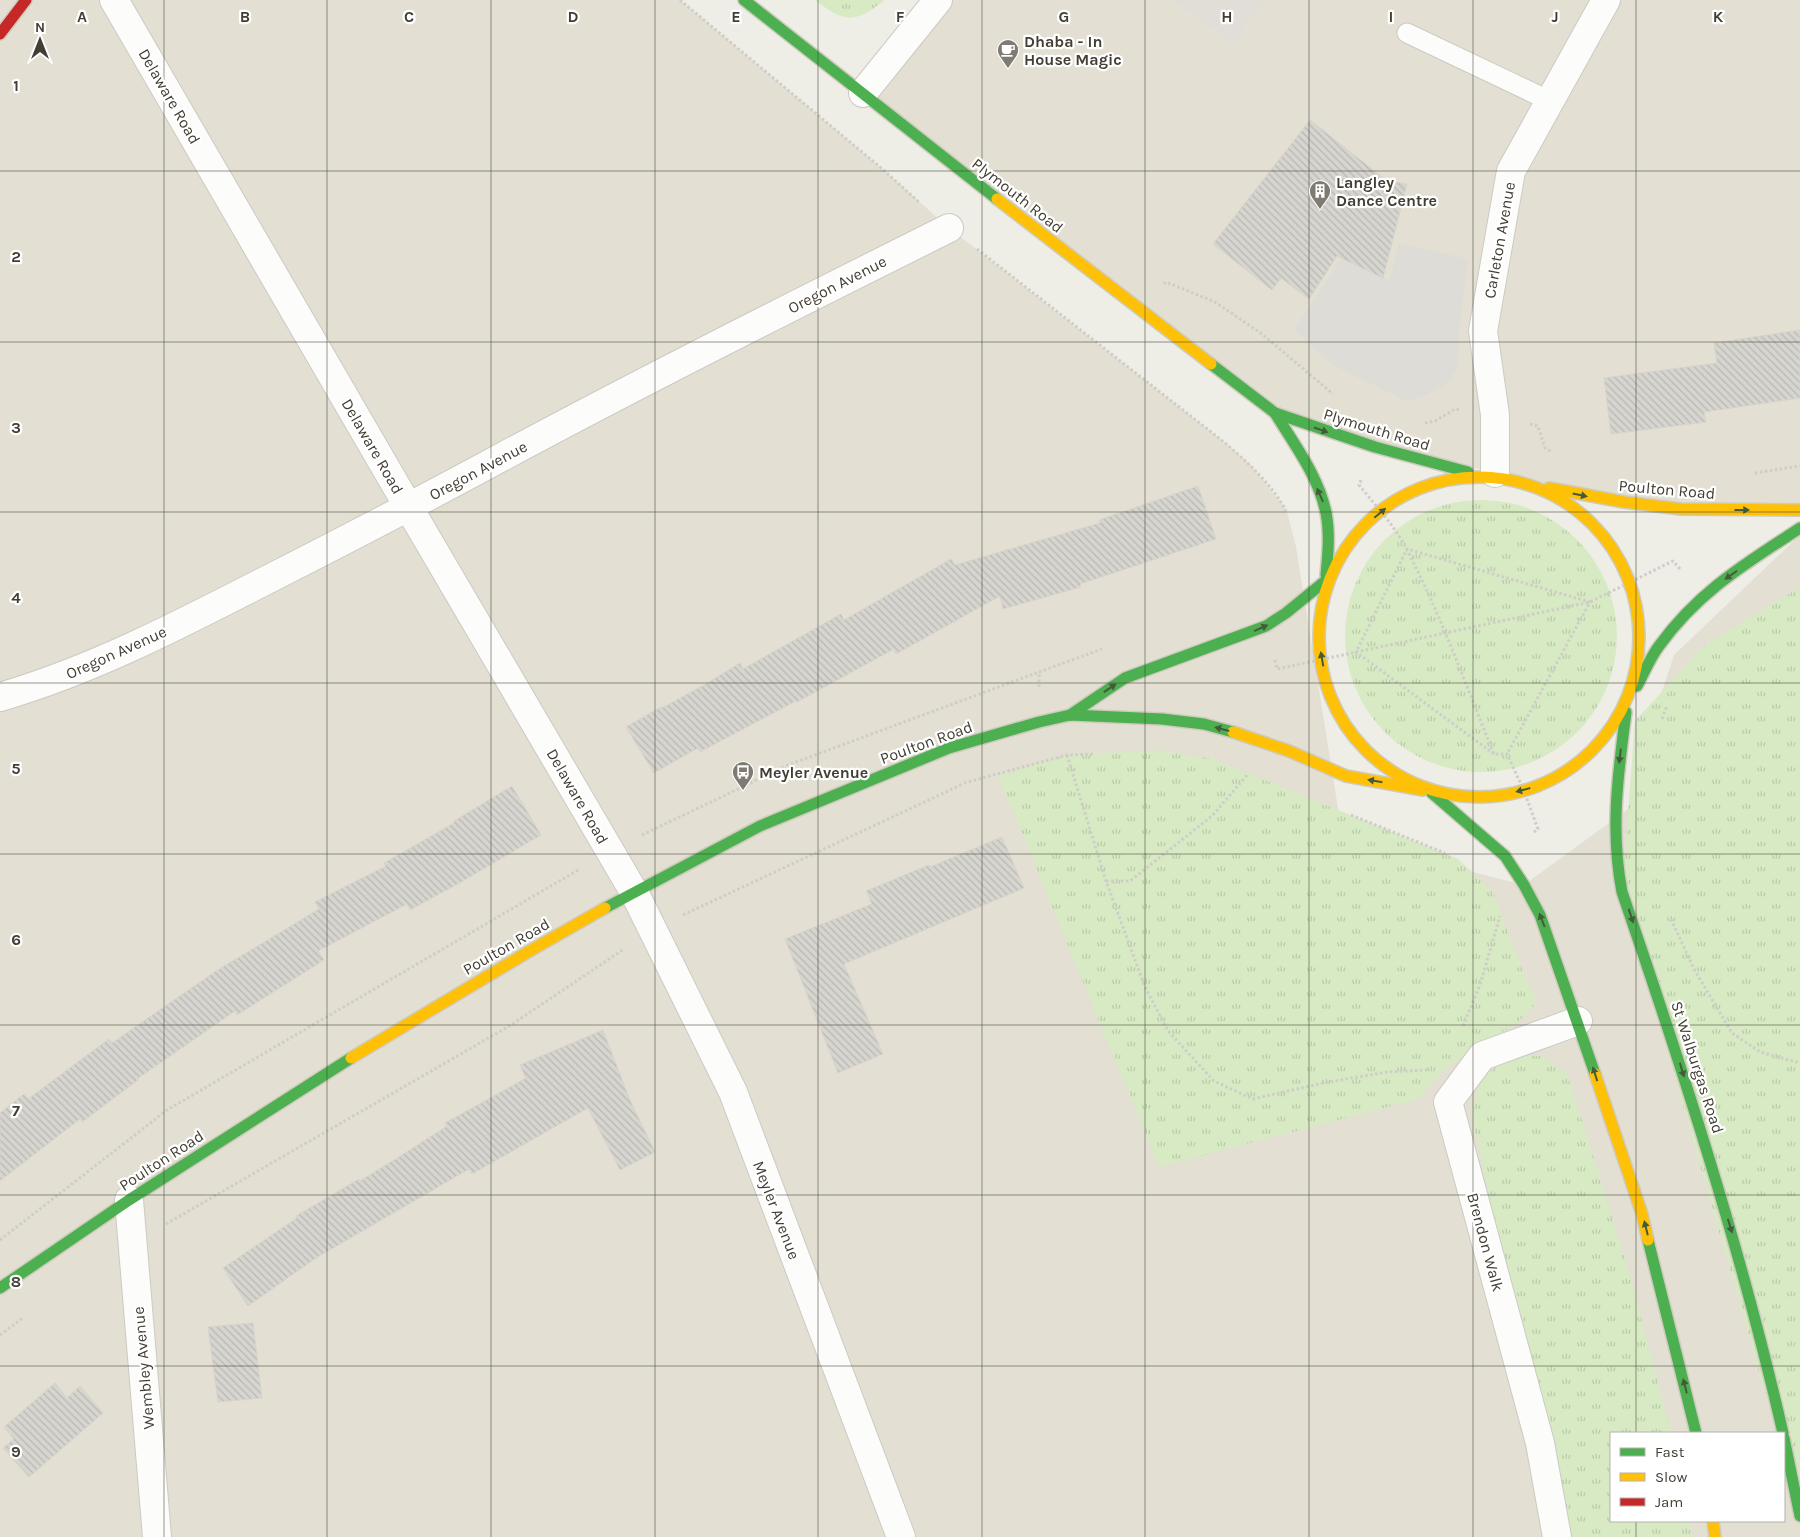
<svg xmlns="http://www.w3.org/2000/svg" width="1800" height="1537" viewBox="0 0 1800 1537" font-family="Karla,sans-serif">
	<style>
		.residential { fill: #e3dfd3; fill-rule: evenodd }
		.industrial { fill: #e1ded7 }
		.grass { fill: url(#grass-tufts) }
		.parking { fill: #dddcd6 }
		.building { fill: url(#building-back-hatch); stroke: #d6d4cc }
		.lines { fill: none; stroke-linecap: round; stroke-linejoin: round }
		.lane-casing { stroke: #cccac4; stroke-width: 21 }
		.street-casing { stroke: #cccac4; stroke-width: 30 }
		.fast-casing { stroke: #cecbbd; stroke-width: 14 }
		.slow-casing { stroke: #cecbbd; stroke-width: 14 }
		.jam-casing { stroke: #cecbbd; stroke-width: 14 }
		.path { stroke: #cfcdc8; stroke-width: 3; stroke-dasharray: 2.5 2.5; stroke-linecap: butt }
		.lane { stroke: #fcfcfb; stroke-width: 19 }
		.street { stroke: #fcfcfb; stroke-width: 28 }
		.fast { stroke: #4caf50; stroke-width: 11 }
		.slow { stroke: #ffc107; stroke-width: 11 }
		.jam { stroke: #c62828; stroke-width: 11 }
		.oneway { fill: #455a3a }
		.grid { fill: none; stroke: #433e33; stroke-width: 1; stroke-opacity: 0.55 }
		.labels { text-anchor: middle; stroke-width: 4.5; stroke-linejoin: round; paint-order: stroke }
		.poi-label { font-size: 16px; font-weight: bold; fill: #433e33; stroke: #fff; text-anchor: start }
		.street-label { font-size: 16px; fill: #433e33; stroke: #fff }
		.grid-label { font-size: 16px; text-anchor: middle; font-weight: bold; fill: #433e33; stroke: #fff; stroke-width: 4.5; stroke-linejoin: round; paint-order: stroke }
	</style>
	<defs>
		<pattern id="grass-tufts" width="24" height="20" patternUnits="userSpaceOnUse" patternTransform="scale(1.25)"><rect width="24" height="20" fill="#d7eac4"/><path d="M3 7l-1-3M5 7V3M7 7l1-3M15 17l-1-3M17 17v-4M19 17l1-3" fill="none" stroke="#bacaa9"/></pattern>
		<pattern id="building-back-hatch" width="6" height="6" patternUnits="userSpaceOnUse" patternTransform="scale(1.25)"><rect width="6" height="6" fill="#d7d5cf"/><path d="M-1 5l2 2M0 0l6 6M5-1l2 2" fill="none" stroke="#bab8b2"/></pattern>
	</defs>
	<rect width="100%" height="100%" fill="#eeede6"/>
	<!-- residential -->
	<g class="residential">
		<path d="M 0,0 L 680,0 L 880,167 L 949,228 L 1224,442 L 1250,464 L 1286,509 L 1290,523 L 1296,547 L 1340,821 L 1461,869 L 1524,885 L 1635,804 L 1643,750 L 1674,655 L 1800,535 L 1800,1537 L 0,1537 ZM 1611,1433 L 1784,1433 L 1784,1521 L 1611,1521 Z"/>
		<path d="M 938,0 L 1171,0 L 1233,44 L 1267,0 L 1800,0 L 1800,510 L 1591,497 L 1533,484 L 1275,413 L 863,93 Z"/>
	</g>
	<!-- industrial -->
	<path class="industrial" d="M 1171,0 L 1267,0 L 1233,44 Z"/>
	<!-- grass -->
	<g class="grass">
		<path d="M 815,0 L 885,0 C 855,23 846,24 815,0 Z"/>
		<circle cx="1481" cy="636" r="136"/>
		<path d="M 1800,587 L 1800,1516 L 1622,892 L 1635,721 L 1705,645 Z"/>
		<path d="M 1157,750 L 1213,759 L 1458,859 L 1493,892 L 1525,977 L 1537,1002 L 1517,1023 L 1466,1054 L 1445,1069 L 1418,1099 L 1159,1167 L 998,775 L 1067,755 Z"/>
		<path d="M 1507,1056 L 1542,1056 L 1568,1076 L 1630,1275 L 1671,1433 L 1611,1433 L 1611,1521 L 1689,1521 L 1692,1537 L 1557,1537 L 1540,1443 L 1472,1115 L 1479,1081 Z"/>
	</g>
	<!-- parking -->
	<path class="parking" d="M 1399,243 L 1468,259 L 1459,332 L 1458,367 L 1447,384 L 1427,394 L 1407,401 L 1336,367 L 1294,330 L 1342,258 L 1390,280 Z"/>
	<!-- building -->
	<g class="building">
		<path d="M 1310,120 L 1387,181 L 1407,184 L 1383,278 L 1337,256 L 1309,299 L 1281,278 L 1272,290 L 1213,244 Z"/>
		<path d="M 1800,330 L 1800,398 L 1704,412 L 1706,422 L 1611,434 L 1604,378 L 1717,363 L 1714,343 Z"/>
		<path d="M 1198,486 L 1216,539 L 1080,584 L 1081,587 L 1003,609 L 1000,596 L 896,654 L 894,649 L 797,702 L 796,701 L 700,752 L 698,748 L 654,773 L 626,727 L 661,707 L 662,708 L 704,685 L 740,663 L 743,669 L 841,614 L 844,620 L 951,559 L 955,565 L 1100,523 L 1099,520 Z"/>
		<path d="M 512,786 L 541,835 L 463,881 L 410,910 L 407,904 L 318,951 L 324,960 L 237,1015 L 235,1011 L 137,1079 L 138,1080 L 82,1122 L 80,1119 L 0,1181 L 0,1113 L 24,1094 L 28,1099 L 109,1039 L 112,1043 L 216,971 L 319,909 L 315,902 L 386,866 L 384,863 L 454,823 L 454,821 Z"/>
		<path d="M 1002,837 L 1024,888 L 844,964 L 883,1054 L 838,1073 L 785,939 L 872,904 L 866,891 L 929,865 L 930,867 Z"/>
		<path d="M 603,1030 L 629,1098 L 655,1152 L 620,1170 L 588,1108 L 472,1174 L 469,1169 L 316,1258 L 248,1306 L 223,1268 L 297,1218 L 296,1216 L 359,1179 L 360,1181 L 402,1155 L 447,1126 L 445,1123 L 526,1078 L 520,1065 Z"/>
		<path d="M 253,1323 L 262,1398 L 218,1402 L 208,1327 Z"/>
		<path d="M 55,1383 L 67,1398 L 80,1386 L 103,1413 L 29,1477 L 3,1448 L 14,1439 L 4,1427 Z"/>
	</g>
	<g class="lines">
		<!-- lane casing -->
		<g class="lane-casing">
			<path id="lane" d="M 1407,33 L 1550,101"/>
		</g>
		<!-- street casing -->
		<g class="street-casing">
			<g id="street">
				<path d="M 114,0 L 409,508 L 634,892 L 733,1092 L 901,1537"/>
				<path d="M 863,93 L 938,0"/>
				<path d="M 1495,473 L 1495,415 L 1483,331 L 1511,171 L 1606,0"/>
				<path d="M 0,697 C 89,671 171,629 253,587 C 332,547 411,506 489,464 C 641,382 795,305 949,228"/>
				<path d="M 129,1200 L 157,1537"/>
				<path d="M 1557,1537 L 1540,1443 L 1448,1102 L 1482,1056 L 1578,1021"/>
			</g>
		</g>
		<!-- fast casing -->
		<g class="fast-casing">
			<g id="fast">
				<path d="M 744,0 L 997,199"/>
				<path d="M 1211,364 L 1275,413 L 1375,447 L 1468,472"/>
				<path d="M 1275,413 C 1294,444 1319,477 1326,513 C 1330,533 1328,555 1326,575"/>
				<path d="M 1637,686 C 1644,673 1650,658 1659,646 C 1699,591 1745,564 1800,528"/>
				<path d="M 1626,712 C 1618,774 1610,830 1622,892 C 1683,1070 1741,1249 1783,1433"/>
				<path d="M 1070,715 L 1125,678 L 1266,626 L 1286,613 L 1324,582"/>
				<path d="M 1432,793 L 1505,856 L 1524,885 L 1540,915 L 1595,1074"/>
				<path d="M 605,908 L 760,826 L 949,748 L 1039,722 L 1070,715 L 1162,719 L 1204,724 L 1233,732"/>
				<path d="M 1648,1240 L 1696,1433"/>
				<path d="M 0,1288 L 129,1200 L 351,1058"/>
				<path d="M 1784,1438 L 1800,1516"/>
			</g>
		</g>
		<!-- slow casing -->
		<g class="slow-casing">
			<g id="slow">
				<path d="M 997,199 L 1211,364"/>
				<circle cx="1479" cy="637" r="160"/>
				<path d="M 1549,488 L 1624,502 L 1681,509 L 1800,510"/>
				<path d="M 1233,732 L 1289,751 L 1346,776 L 1423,790"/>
				<path d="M 351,1058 L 528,952 L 605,908"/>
				<path d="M 1595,1074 L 1642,1214 L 1648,1240"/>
				<path d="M 1713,1521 L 1715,1537"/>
			</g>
		</g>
		<!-- jam casing -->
		<g class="jam-casing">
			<path id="jam" d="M 0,34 L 26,0"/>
		</g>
		<!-- path -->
		<g class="path">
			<path d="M 680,0 L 880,167 L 920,203"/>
			<path d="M 977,249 L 1224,442 C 1247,462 1272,484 1286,511"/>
			<path d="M 1164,284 L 1166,282 L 1215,302 L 1262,334 L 1333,394"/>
			<path d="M 1425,423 L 1435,421 L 1455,409 L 1460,410"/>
			<path d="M 1530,424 L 1538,426 L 1545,448 L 1552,452"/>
			<path d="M 1755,473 L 1800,466"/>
			<path d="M 1361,480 L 1359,485 C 1376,506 1395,526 1407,550 C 1441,615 1466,686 1494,754 L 1507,754 L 1524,791 L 1538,829 L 1533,833"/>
			<path d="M 1275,660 L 1277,669 L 1590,602 L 1673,561 L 1681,570"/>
			<path d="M 1039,687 L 1039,672 L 1102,649"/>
			<path d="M 1662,719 L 1667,706"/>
			<path d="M 1494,754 L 1356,652 L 1407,549 L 1590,602 L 1507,754"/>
			<path d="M 1067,755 L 1106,881 L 1145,987 L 1168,1031 L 1214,1081 L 1253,1099 L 1323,1083 L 1387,1072 L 1427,1070"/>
			<path d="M 964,783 L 1067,755 L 1094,754"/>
			<path d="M 1351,815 L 1445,853"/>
			<path d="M 642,835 L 788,765 L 1039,672"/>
			<path d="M 1106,881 L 1130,881 L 1212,816 L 1248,774"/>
			<path d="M 683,915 L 963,784"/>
			<path d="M 1671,919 L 1694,969 L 1732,1033 L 1760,1052 L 1800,1063"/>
			<path d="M 1463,1026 L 1480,985 L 1500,916"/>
			<path d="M 166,1224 L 511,1025 L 624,949"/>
			<path d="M 0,1240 L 167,1110 L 580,869"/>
			<path d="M 0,1335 L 23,1318"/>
		</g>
		<!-- lane -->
		<use href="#lane" class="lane"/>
		<!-- street -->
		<use href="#street" class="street"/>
		<!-- fast -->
		<use href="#fast" class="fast"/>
		<!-- slow -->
		<use href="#slow" class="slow"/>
		<!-- jam -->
		<use href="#jam" class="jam"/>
	</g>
	<!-- one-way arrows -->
	<defs><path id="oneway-solid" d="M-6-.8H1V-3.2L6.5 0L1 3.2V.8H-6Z" transform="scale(1.25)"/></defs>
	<g class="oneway">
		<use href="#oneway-solid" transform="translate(1321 430) rotate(19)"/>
		<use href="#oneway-solid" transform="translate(1320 495) rotate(-114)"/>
		<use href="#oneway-solid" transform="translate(1580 495) rotate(12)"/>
		<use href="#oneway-solid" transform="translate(1742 510)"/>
		<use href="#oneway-solid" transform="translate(1380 513) rotate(-40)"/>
		<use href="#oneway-solid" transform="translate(1731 575) rotate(145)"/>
		<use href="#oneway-solid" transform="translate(1261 628) rotate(-24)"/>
		<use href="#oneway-solid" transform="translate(1322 659) rotate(-100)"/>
		<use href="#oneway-solid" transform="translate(1110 688) rotate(-34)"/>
		<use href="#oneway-solid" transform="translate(1222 729) rotate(-165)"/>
		<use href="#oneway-solid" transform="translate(1620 756) rotate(97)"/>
		<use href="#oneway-solid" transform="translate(1375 781) rotate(-170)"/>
		<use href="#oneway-solid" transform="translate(1523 790) rotate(165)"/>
		<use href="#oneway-solid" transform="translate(1631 916) rotate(71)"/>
		<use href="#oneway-solid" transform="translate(1542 920) rotate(-111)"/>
		<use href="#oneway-solid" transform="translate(1682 1070) rotate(73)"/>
		<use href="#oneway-solid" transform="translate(1595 1074) rotate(-108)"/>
		<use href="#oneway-solid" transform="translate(1730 1226) rotate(73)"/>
		<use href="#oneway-solid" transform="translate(1646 1228) rotate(-104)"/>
		<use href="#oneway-solid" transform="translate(1685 1386) rotate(-104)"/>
	</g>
	<!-- grid -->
	<path class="grid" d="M 164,0 L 164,1537M 327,0 L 327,1537M 491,0 L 491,1537M 655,0 L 655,1537M 818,0 L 818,1537M 982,0 L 982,1537M 1145,0 L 1145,1537M 1309,0 L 1309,1537M 1473,0 L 1473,1537M 1636,0 L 1636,1433M 0,171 L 1800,171M 0,342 L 1800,342M 0,512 L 1800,512M 0,683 L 1800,683M 0,854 L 1800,854M 0,1025 L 1800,1025M 0,1195 L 1800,1195M 0,1366 L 1800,1366M 1636,1521 L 1636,1537"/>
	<!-- icons -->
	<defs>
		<g id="cafe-pin" transform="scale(1.125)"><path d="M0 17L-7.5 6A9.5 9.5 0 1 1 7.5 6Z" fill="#7f7b72" stroke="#fff"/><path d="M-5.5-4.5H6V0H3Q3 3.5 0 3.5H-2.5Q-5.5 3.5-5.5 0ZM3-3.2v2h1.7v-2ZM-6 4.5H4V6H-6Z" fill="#fff"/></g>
		<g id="building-pin" transform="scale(1.125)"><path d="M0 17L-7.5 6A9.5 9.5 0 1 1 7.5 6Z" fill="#7f7b72" stroke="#fff"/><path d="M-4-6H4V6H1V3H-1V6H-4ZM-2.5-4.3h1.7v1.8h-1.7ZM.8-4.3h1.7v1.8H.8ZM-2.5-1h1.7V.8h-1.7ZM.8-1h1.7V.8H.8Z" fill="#fff"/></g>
		<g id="bus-pin" transform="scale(1.125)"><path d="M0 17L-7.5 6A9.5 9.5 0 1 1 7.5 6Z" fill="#7f7b72" stroke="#fff"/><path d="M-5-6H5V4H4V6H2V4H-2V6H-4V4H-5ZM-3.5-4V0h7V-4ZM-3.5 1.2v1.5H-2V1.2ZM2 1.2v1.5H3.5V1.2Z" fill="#fff"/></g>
	</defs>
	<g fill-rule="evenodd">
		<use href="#cafe-pin" x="1008" y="50"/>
		<use href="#building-pin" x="1320" y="191"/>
		<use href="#bus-pin" x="743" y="772"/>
	</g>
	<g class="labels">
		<!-- poi labels -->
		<g class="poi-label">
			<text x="1024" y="47">Dhaba - In<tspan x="1024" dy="18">House Magic</tspan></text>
			<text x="1336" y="188">Langley<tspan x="1336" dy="18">Dance Centre</tspan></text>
			<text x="759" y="778">Meyler Avenue</text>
		</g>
		<!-- street labels -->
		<g class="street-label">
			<text transform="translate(170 96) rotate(60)" y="6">Delaware Road</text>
			<text transform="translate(1018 195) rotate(38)" y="6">Plymouth Road</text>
			<text transform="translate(1499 240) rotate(-80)" y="6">Carleton Avenue</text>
			<text transform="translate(837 284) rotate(-27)" y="6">Oregon Avenue</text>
			<text transform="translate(1377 429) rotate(17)" y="6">Plymouth Road</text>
			<text transform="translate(373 446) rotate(60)" y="6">Delaware Road</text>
			<text transform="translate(478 470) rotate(-28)" y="6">Oregon Avenue</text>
			<text transform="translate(1667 489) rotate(5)" y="6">Poulton Road</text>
			<text transform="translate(116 652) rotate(-24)" y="6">Oregon Avenue</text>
			<text transform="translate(926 742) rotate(-20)" y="6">Poulton Road</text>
			<text transform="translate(578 796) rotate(60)" y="6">Delaware Road</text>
			<text transform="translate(506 946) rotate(-30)" y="6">Poulton Road</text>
			<text transform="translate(1698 1067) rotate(72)" y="6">St Walburgas Road</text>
			<text transform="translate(161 1160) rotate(-33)" y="6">Poulton Road</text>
			<text transform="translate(777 1210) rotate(69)" y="6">Meyler Avenue</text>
			<text transform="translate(1486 1242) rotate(75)" y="6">Brendon Walk</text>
			<text transform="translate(143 1368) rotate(-95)" y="6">Wembley Avenue</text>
		</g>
	</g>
	<g class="grid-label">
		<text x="82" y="22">A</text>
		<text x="245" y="22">B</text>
		<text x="409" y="22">C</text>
		<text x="573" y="22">D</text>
		<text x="736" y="22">E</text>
		<text x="900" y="22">F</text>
		<text x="1064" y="22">G</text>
		<text x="1227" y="22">H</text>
		<text x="1391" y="22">I</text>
		<text x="1555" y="22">J</text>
		<text x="1718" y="22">K</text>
		<text x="16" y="91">1</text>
		<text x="16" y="262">2</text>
		<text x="16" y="433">3</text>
		<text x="16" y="603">4</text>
		<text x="16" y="774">5</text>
		<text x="16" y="945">6</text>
		<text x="16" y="1116">7</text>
		<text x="16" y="1287">8</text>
		<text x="16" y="1457">9</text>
	</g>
	<!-- legend -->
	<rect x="1610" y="1432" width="175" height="90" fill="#ffffff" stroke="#b4b2ad"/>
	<rect x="1620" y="1448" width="25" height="8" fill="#4caf50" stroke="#b4b2ad"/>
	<text x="1655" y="1457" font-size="15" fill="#433e33">Fast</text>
	<rect x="1620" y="1473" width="25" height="8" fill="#ffc107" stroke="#b4b2ad"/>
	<text x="1655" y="1482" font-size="15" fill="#433e33">Slow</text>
	<rect x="1620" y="1498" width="25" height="8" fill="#c62828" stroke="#b4b2ad"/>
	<text x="1655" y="1507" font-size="15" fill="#433e33">Jam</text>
	<!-- north arrow -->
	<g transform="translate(40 40)" stroke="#ffffff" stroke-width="4" paint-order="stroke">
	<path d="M0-4L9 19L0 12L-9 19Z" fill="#433e33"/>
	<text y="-8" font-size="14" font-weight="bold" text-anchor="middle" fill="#433e33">N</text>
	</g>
</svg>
